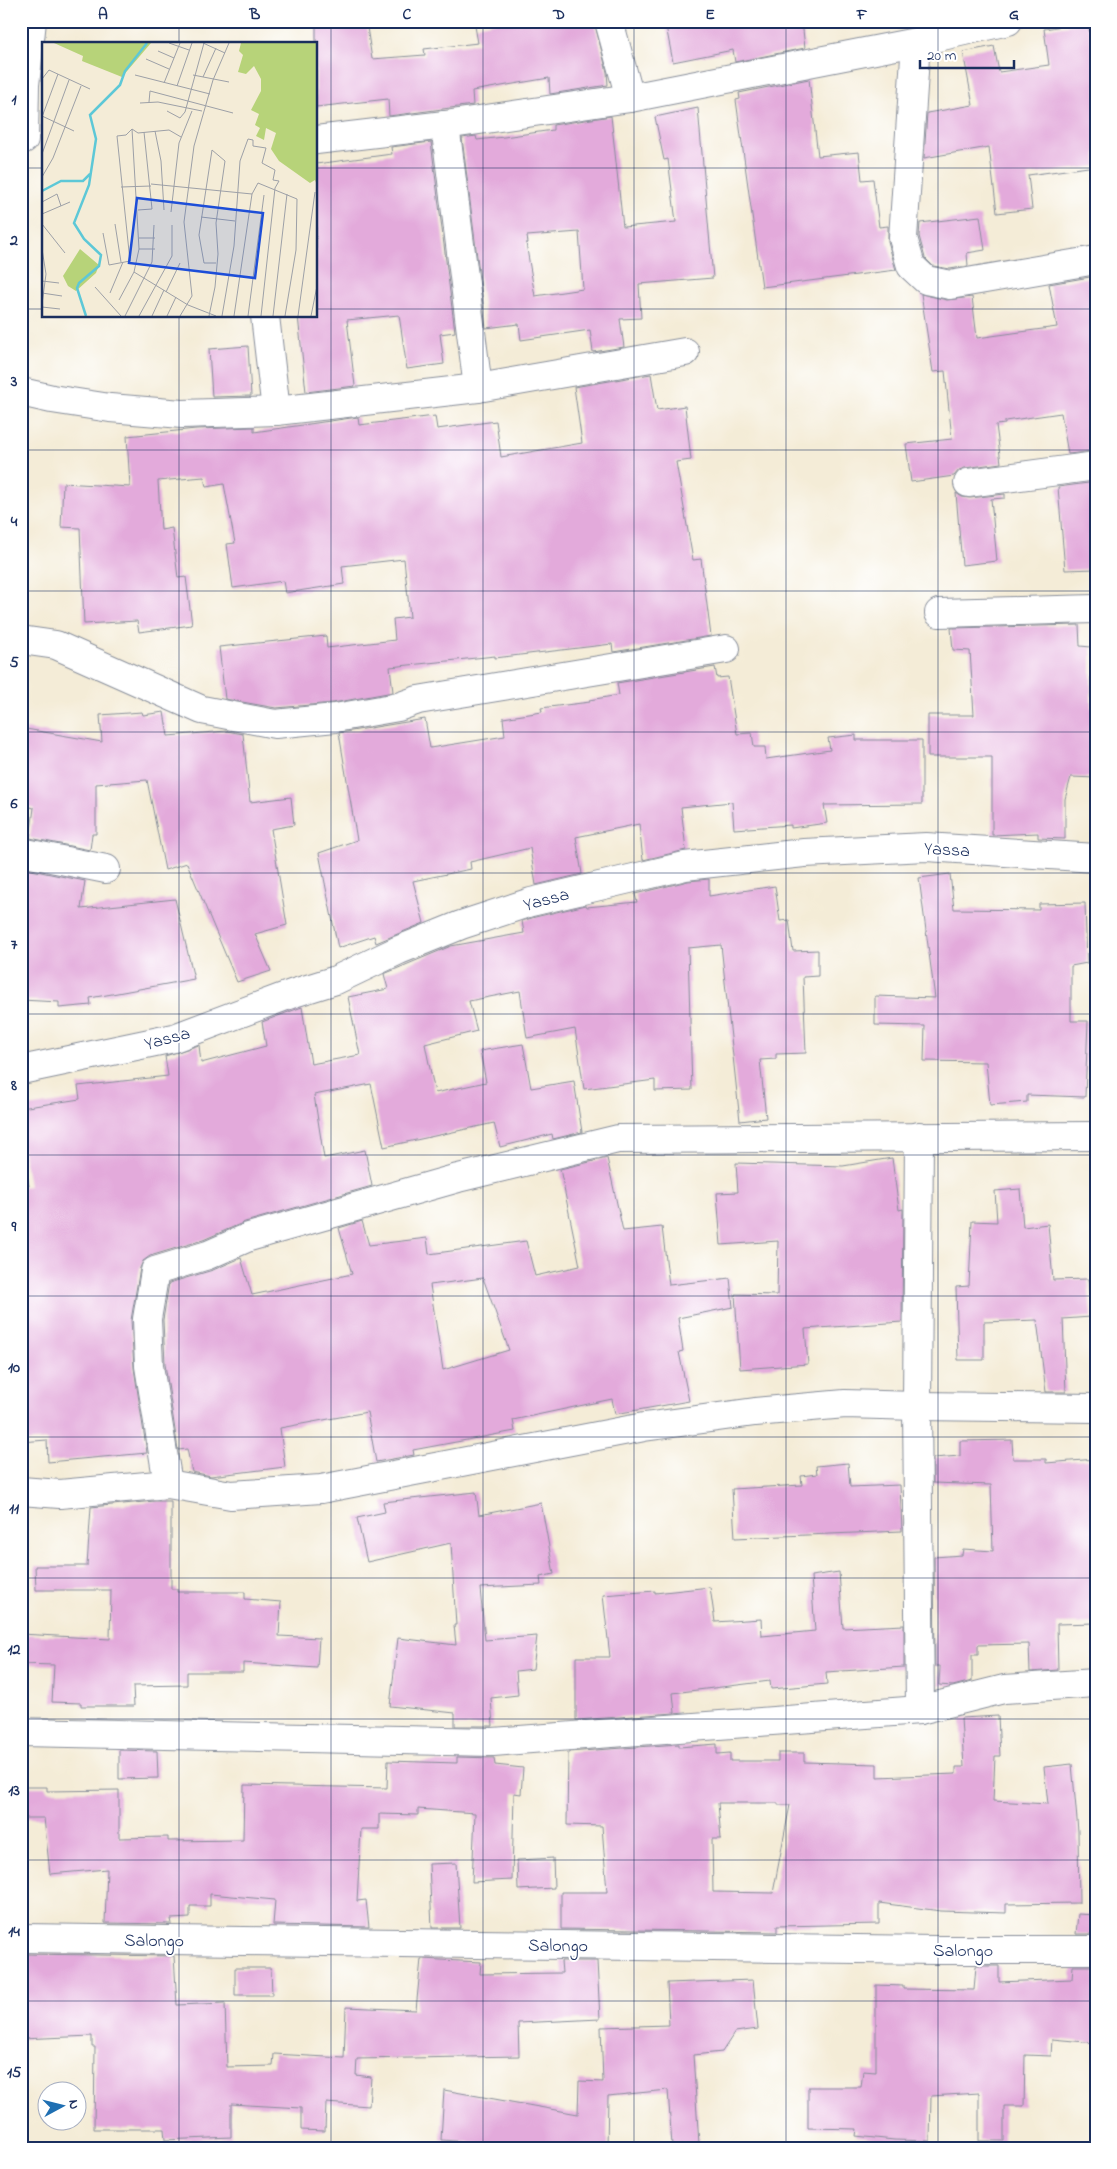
<svg xmlns="http://www.w3.org/2000/svg" width="1117" height="2169" viewBox="0 0 1117 2169" font-family="'Indie Flower',sans-serif">
	<style>
		.building { fill: #e3aadb; fill-rule: evenodd }
		.lines { fill: none; stroke-linecap: round; stroke-linejoin: round }
		.minor-casing { stroke: #888e9a; stroke-width: 30 }
		.minor { stroke: #fff; stroke-width: 28 }
		.grid { fill: none; stroke: #1b2f5e; stroke-width: 1; stroke-opacity: 0.55 }
		.labels { text-anchor: middle; stroke-width: 4; stroke-linejoin: round; paint-order: stroke }
		.street-label { font-size: 18px; fill: #1b2f5e; stroke: #fff }
		.inset-river { fill: none; stroke: #5dc8d7; stroke-width: 2.5 }
		.inset-road { fill: none; stroke: #9da0a7; stroke-width: 1 }
		.view { fill: #1d4ed8; fill-opacity: 0.15; stroke: #1d4ed8; stroke-width: 2.5 }
		.inset-edge { fill: none; stroke: #1b2f5e; stroke-width: 2.5 }
		.neatline { fill: none; stroke: #1b2f5e; stroke-width: 2 }
		.grid-label { font-size: 16px; text-anchor: middle; font-weight: bold; fill: #1b2f5e }
	</style>
	<rect width="100%" height="100%" fill="#fff"/>
	<filter id="ink" filterUnits="userSpaceOnUse"><feTurbulence type="fractalNoise" baseFrequency=".02" numOctaves="2"/><feDisplacementMap in="SourceGraphic" scale="10" xChannelSelector="R" yChannelSelector="G"/><feConvolveMatrix kernelMatrix="1 2 1 2 8 2 1 2 1" color-interpolation-filters="sRGB"/></filter>
	<filter id="wash" filterUnits="userSpaceOnUse"><feTurbulence type="fractalNoise" baseFrequency=".0096" numOctaves="4" result="noise"/><feDisplacementMap in="SourceGraphic" scale="20" xChannelSelector="R" yChannelSelector="G"/><feGaussianBlur stdDeviation="1.12" result="paint"/><feColorMatrix in="noise" values="0 0 0 0 0 0 0 0 0 0 0 0 0 0 0 0 0 1.4 0 .05"/><feComposite in="paint" operator="in"/></filter>
	<g filter="url(#wash)">
		<rect width="100%" height="100%" fill="#f4ecd7"/>
		<g id="blocks">
			<!-- building -->
			<g class="building">
				<path d="M 316,21 L 366,21 L 372,59 L 425,55 L 424,49 L 478,43 L 475,26 L 501,21 L 594,21 L 607,72 L 608,85 L 550,94 L 549,78 L 472,91 L 473,105 L 389,116 L 388,99 L 316,107 Z"/>
				<path d="M 665,21 L 802,21 L 805,48 L 735,62 L 733,50 L 673,62 Z"/>
				<path d="M 1088,22 L 1096,74 L 1096,166 L 1028,175 L 1032,209 L 997,213 L 989,147 L 924,158 L 927,113 L 973,105 L 963,52 L 994,46 L 999,72 L 1049,65 L 1044,29 Z"/>
				<path d="M 809,79 L 818,156 L 859,152 L 862,180 L 873,179 L 879,227 L 888,226 L 888,242 L 896,270 L 762,287 L 736,100 L 740,99 L 739,93 Z"/>
				<path d="M 698,108 L 713,278 L 639,284 L 641,318 L 620,319 L 624,347 L 593,352 L 590,330 L 521,340 L 519,324 L 486,328 L 462,138 L 476,136 L 477,140 L 504,137 L 553,130 L 553,125 L 611,116 L 623,227 L 676,222 L 668,159 L 664,160 L 655,117 ZM 579,232 L 583,289 L 535,296 L 526,243 L 528,243 L 527,236 Z"/>
				<path d="M 431,142 L 455,332 L 440,334 L 444,364 L 407,369 L 399,315 L 347,320 L 355,386 L 306,392 L 298,316 L 316,316 L 316,164 L 392,154 L 391,147 Z"/>
				<path d="M 980,216 L 985,250 L 967,253 L 968,266 L 950,269 L 933,266 L 925,258 L 919,236 L 920,223 Z"/>
				<path d="M 1096,276 L 1096,451 L 1068,454 L 1061,413 L 1005,421 L 1005,424 L 996,425 L 1001,463 L 965,468 L 959,470 L 954,476 L 911,482 L 906,444 L 952,439 L 945,371 L 933,372 L 921,294 L 947,300 L 972,297 L 977,338 L 1057,327 L 1049,284 Z"/>
				<path d="M 248,346 L 251,396 L 212,397 L 209,349 Z"/>
				<path d="M 651,374 L 657,410 L 685,406 L 691,460 L 676,462 L 693,560 L 701,559 L 711,636 L 613,652 L 612,644 L 495,658 L 495,656 L 390,667 L 393,692 L 333,703 L 276,708 L 225,699 L 219,647 L 326,636 L 327,648 L 395,640 L 393,619 L 410,617 L 404,559 L 342,566 L 344,584 L 285,593 L 283,581 L 233,588 L 227,544 L 235,543 L 224,484 L 206,487 L 204,477 L 158,481 L 161,530 L 172,528 L 178,578 L 186,577 L 192,625 L 139,632 L 137,621 L 84,624 L 80,528 L 61,527 L 63,483 L 130,487 L 127,436 L 196,429 L 254,427 L 254,432 L 358,417 L 359,425 L 435,416 L 437,429 L 496,421 L 501,457 L 582,443 L 574,387 Z"/>
				<path d="M 1096,482 L 1096,569 L 1065,570 L 1058,487 Z"/>
				<path d="M 956,493 L 962,497 L 970,498 L 1005,494 L 1005,498 L 991,499 L 997,561 L 962,565 Z"/>
				<path d="M 1079,625 L 1080,646 L 1091,647 L 1091,708 L 1096,708 L 1096,778 L 1071,777 L 1065,799 L 1065,839 L 1038,838 L 1038,833 L 992,835 L 992,757 L 928,757 L 928,715 L 974,715 L 970,651 L 953,650 L 951,628 Z"/>
				<path d="M 715,667 L 717,678 L 728,677 L 737,734 L 752,733 L 754,747 L 765,747 L 766,759 L 830,750 L 828,738 L 856,735 L 856,740 L 922,740 L 922,804 L 824,805 L 827,823 L 791,828 L 791,825 L 734,829 L 732,802 L 681,807 L 686,850 L 643,860 L 639,824 L 576,837 L 582,874 L 536,885 L 530,848 L 470,862 L 471,869 L 413,881 L 424,923 L 376,943 L 374,936 L 338,948 L 319,853 L 357,840 L 339,733 L 425,719 L 430,748 L 505,736 L 503,718 L 542,712 L 541,708 L 590,702 L 589,700 L 619,695 L 617,683 Z"/>
				<path d="M 142,712 L 143,715 L 164,712 L 168,736 L 226,731 L 243,734 L 250,802 L 291,797 L 294,825 L 271,829 L 287,925 L 255,934 L 271,971 L 237,982 L 187,863 L 165,870 L 147,780 L 96,784 L 96,834 L 92,834 L 90,850 L 30,838 L 34,808 L 21,805 L 21,760 L 26,729 L 102,742 L 100,715 Z"/>
				<path d="M 21,868 L 85,881 L 81,909 L 175,899 L 194,979 L 90,998 L 91,1005 L 59,1008 L 59,1002 L 21,1000 Z"/>
				<path d="M 950,874 L 954,909 L 1039,910 L 1039,904 L 1085,903 L 1087,963 L 1071,966 L 1071,1021 L 1088,1021 L 1085,1097 L 1027,1095 L 1027,1102 L 990,1105 L 986,1062 L 924,1061 L 925,1026 L 875,1025 L 875,996 L 935,998 L 919,878 Z"/>
				<path d="M 709,879 L 709,896 L 775,886 L 780,921 L 789,920 L 793,951 L 818,950 L 818,976 L 803,977 L 806,1053 L 776,1054 L 776,1059 L 760,1060 L 766,1118 L 740,1121 L 721,945 L 688,948 L 692,1090 L 655,1091 L 655,1080 L 584,1089 L 575,1029 L 527,1038 L 520,991 L 469,1001 L 477,1031 L 425,1044 L 435,1093 L 486,1082 L 480,1051 L 523,1044 L 531,1088 L 574,1081 L 582,1132 L 553,1139 L 552,1134 L 500,1147 L 494,1123 L 384,1147 L 371,1084 L 314,1095 L 324,1158 L 365,1150 L 372,1186 L 245,1222 L 203,1240 L 150,1256 L 143,1261 L 140,1268 L 131,1320 L 134,1368 L 147,1453 L 48,1462 L 47,1440 L 21,1442 L 21,1187 L 29,1186 L 21,1138 L 21,1108 L 80,1099 L 78,1086 L 168,1076 L 165,1056 L 199,1045 L 201,1063 L 266,1046 L 262,1022 L 302,1007 L 311,1064 L 360,1055 L 348,997 L 388,989 L 384,974 L 451,946 L 524,933 L 522,921 L 535,917 L 586,905 L 587,907 L 637,902 L 635,894 L 688,881 Z"/>
				<path d="M 607,1158 L 623,1231 L 662,1227 L 669,1285 L 730,1278 L 733,1307 L 678,1318 L 683,1351 L 679,1352 L 689,1401 L 615,1414 L 612,1399 L 513,1420 L 515,1431 L 413,1450 L 414,1455 L 376,1462 L 367,1412 L 280,1428 L 285,1467 L 211,1476 L 192,1472 L 187,1449 L 178,1450 L 165,1364 L 163,1320 L 169,1283 L 213,1270 L 241,1258 L 252,1295 L 352,1274 L 339,1228 L 362,1221 L 369,1245 L 427,1238 L 429,1254 L 526,1241 L 535,1276 L 580,1266 L 560,1169 ZM 483,1278 L 509,1350 L 443,1370 L 430,1285 Z"/>
				<path d="M 892,1158 L 899,1210 L 903,1209 L 902,1322 L 805,1329 L 808,1364 L 740,1369 L 735,1294 L 777,1295 L 778,1241 L 721,1245 L 717,1193 L 738,1192 L 736,1163 L 843,1166 Z"/>
				<path d="M 1020,1189 L 1023,1227 L 1048,1224 L 1053,1280 L 1088,1279 L 1091,1317 L 1063,1319 L 1066,1392 L 1046,1392 L 1037,1320 L 984,1322 L 984,1360 L 958,1360 L 956,1287 L 969,1286 L 972,1221 L 997,1222 L 995,1191 Z"/>
				<path d="M 1012,1440 L 1013,1459 L 1046,1459 L 1046,1463 L 1096,1459 L 1096,1623 L 1057,1624 L 1058,1670 L 1030,1672 L 1029,1644 L 978,1645 L 978,1655 L 972,1655 L 972,1681 L 953,1686 L 939,1685 L 940,1666 L 935,1666 L 934,1557 L 962,1555 L 963,1549 L 993,1551 L 991,1485 L 933,1483 L 933,1458 L 960,1456 L 960,1441 Z"/>
				<path d="M 848,1463 L 850,1487 L 900,1485 L 902,1531 L 735,1538 L 732,1489 L 802,1485 L 801,1476 L 817,1474 L 816,1466 Z"/>
				<path d="M 476,1492 L 479,1515 L 541,1503 L 554,1574 L 540,1577 L 541,1585 L 480,1588 L 485,1640 L 537,1636 L 533,1669 L 516,1671 L 518,1695 L 491,1698 L 493,1726 L 455,1726 L 455,1713 L 390,1706 L 398,1638 L 456,1645 L 454,1625 L 456,1625 L 451,1543 L 367,1562 L 357,1518 L 385,1512 L 383,1502 Z"/>
				<path d="M 155,1501 L 171,1501 L 171,1589 L 177,1589 L 177,1592 L 245,1592 L 245,1599 L 281,1602 L 279,1636 L 319,1638 L 317,1668 L 243,1663 L 243,1672 L 187,1672 L 187,1685 L 133,1686 L 134,1706 L 81,1706 L 81,1703 L 52,1702 L 54,1665 L 21,1664 L 21,1634 L 110,1639 L 111,1590 L 36,1590 L 35,1566 L 87,1566 L 91,1507 Z"/>
				<path d="M 839,1572 L 843,1628 L 904,1625 L 904,1667 L 826,1672 L 827,1684 L 771,1689 L 770,1681 L 673,1693 L 675,1713 L 576,1720 L 576,1657 L 610,1657 L 603,1595 L 655,1591 L 655,1593 L 710,1587 L 715,1622 L 761,1619 L 762,1636 L 815,1631 L 811,1576 Z"/>
				<path d="M 998,1716 L 1000,1756 L 995,1756 L 993,1801 L 1048,1804 L 1044,1767 L 1072,1764 L 1078,1831 L 1079,1903 L 1006,1904 L 1006,1913 L 941,1911 L 879,1903 L 879,1924 L 777,1926 L 777,1932 L 561,1929 L 561,1892 L 607,1892 L 602,1826 L 567,1825 L 568,1752 L 679,1744 L 679,1747 L 717,1744 L 717,1754 L 730,1753 L 730,1761 L 778,1761 L 778,1753 L 804,1753 L 804,1762 L 877,1764 L 877,1777 L 956,1774 L 956,1767 L 964,1767 L 961,1718 ZM 718,1803 L 778,1803 L 778,1805 L 790,1805 L 773,1893 L 713,1892 L 712,1839 L 721,1839 Z"/>
				<path d="M 119,1750 L 157,1751 L 158,1778 L 119,1779 Z"/>
				<path d="M 457,1757 L 494,1758 L 495,1765 L 523,1768 L 521,1794 L 514,1793 L 512,1880 L 472,1882 L 475,1813 L 418,1809 L 418,1815 L 379,1814 L 379,1829 L 361,1829 L 357,1901 L 366,1900 L 369,1927 L 273,1925 L 275,1900 L 210,1894 L 210,1906 L 190,1906 L 190,1918 L 171,1919 L 172,1924 L 105,1923 L 107,1869 L 50,1874 L 44,1818 L 21,1818 L 21,1787 L 47,1787 L 47,1791 L 119,1790 L 119,1838 L 168,1837 L 168,1841 L 243,1840 L 244,1785 L 387,1788 L 388,1761 L 457,1763 Z"/>
				<path d="M 553,1858 L 554,1888 L 518,1890 L 517,1860 Z"/>
				<path d="M 456,1863 L 460,1928 L 432,1928 L 429,1864 Z"/>
				<path d="M 1078,1914 L 1096,1915 L 1096,1934 L 1076,1934 Z"/>
				<path d="M 21,1954 L 174,1956 L 177,2005 L 225,2003 L 227,2067 L 273,2066 L 274,2054 L 344,2058 L 346,2007 L 416,2010 L 421,1959 L 481,1962 L 480,1974 L 562,1973 L 561,1961 L 597,1961 L 600,2019 L 518,2023 L 519,2056 L 357,2059 L 356,2075 L 371,2077 L 369,2106 L 326,2103 L 325,2131 L 301,2130 L 301,2108 L 231,2104 L 231,2137 L 165,2140 L 164,2129 L 94,2129 L 95,2047 L 92,2047 L 92,2036 L 21,2039 Z"/>
				<path d="M 976,1966 L 999,1966 L 999,1982 L 1072,1979 L 1073,1966 L 1096,1966 L 1096,2043 L 1052,2039 L 1051,2056 L 1025,2055 L 1024,2106 L 1004,2106 L 1004,2141 L 979,2141 L 979,2093 L 931,2096 L 930,2141 L 894,2140 L 856,2136 L 857,2129 L 808,2128 L 808,2087 L 861,2087 L 863,2071 L 876,2072 L 876,1985 L 903,1986 L 903,1989 L 974,1990 Z"/>
				<path d="M 235,1968 L 271,1968 L 272,1995 L 235,1995 Z"/>
				<path d="M 753,1980 L 758,2029 L 735,2032 L 722,2052 L 693,2055 L 699,2144 L 672,2146 L 668,2090 L 608,2096 L 607,2148 L 545,2146 L 545,2148 L 515,2148 L 485,2143 L 441,2140 L 444,2090 L 578,2114 L 579,2081 L 603,2082 L 601,2027 L 669,2025 L 667,1983 Z"/>
			</g>
		</g>
	</g>
	<g filter="url(#ink)">
		<use href="#blocks" fill-opacity="0" stroke="#888e9a" stroke-width="1"/>
		<g class="lines">
			<!-- minor casing -->
			<g class="minor-casing">
				<g id="minor">
					<path d="M 609,21 L 630,98"/>
					<path d="M 916,42 L 903,238 L 911,266 L 926,280 L 950,285 L 1096,260"/>
					<path d="M 445,125 L 478,388"/>
					<path d="M 24,139 L 25,85 L 32,21"/>
					<path d="M 316,140 L 445,125 L 630,98 L 916,42 L 1008,21"/>
					<path d="M 265,316 L 276,411"/>
					<path d="M 21,392 L 52,399 L 110,408 L 182,414 L 276,411 L 478,388 L 685,352"/>
					<path d="M 968,483 L 1096,466"/>
					<path d="M 939,613 L 1096,609"/>
					<path d="M 21,640 L 56,645 L 202,710 L 275,724 L 335,718 L 398,707 L 418,700 L 726,649"/>
					<path d="M 21,852 L 106,869"/>
					<path d="M 21,1070 L 174,1038 L 294,993 L 336,980 L 399,950 L 461,925 L 531,902 L 685,866 L 804,853 L 926,847 L 1096,858"/>
					<path d="M 919,1136 L 917,1406 L 920,1710"/>
					<path d="M 168,1484 L 149,1366 L 147,1319 L 155,1271 L 208,1255 L 249,1237 L 458,1178 L 618,1139 L 1096,1136"/>
					<path d="M 21,1491 L 60,1494 L 168,1484 L 231,1495 L 321,1489 L 644,1427 L 755,1412 L 845,1404 L 917,1406 L 1096,1408"/>
					<path d="M 21,1732 L 493,1742 L 920,1710 L 1004,1689 L 1096,1683"/>
					<path d="M 21,1938 L 936,1950 L 1096,1950"/>
				</g>
			</g>
			<!-- minor -->
			<use href="#minor" class="minor"/>
		</g>
	</g>
	<!-- grid -->
	<path class="grid" d="M 179,21 L 179,44M 331,21 L 331,2148M 483,21 L 483,2148M 634,21 L 634,2148M 786,21 L 786,2148M 938,21 L 938,2148M 21,168 L 44,168M 316,168 L 1096,168M 21,309 L 44,309M 316,309 L 1096,309M 179,316 L 179,2148M 21,450 L 1096,450M 21,591 L 1096,591M 21,732 L 1096,732M 21,873 L 1096,873M 21,1014 L 1096,1014M 21,1155 L 1096,1155M 21,1296 L 1096,1296M 21,1437 L 1096,1437M 21,1578 L 1096,1578M 21,1719 L 1096,1719M 21,1860 L 1096,1860M 21,2001 L 1096,2001"/>
	<g class="labels">
		<!-- street labels -->
		<g class="street-label">
			<text transform="translate(947 849) rotate(3)" y="6">Yassa</text>
			<text transform="translate(546 899) rotate(-15)" y="6">Yassa</text>
			<text transform="translate(167 1038) rotate(-15)" y="6">Yassa</text>
			<text transform="translate(154 1940) rotate(1)" y="6">Salongo</text>
			<text transform="translate(558 1945) rotate(1)" y="6">Salongo</text>
			<text x="963" y="1956">Salongo</text>
		</g>
	</g>
	<!-- overview -->
	<g transform="translate(42 42)">
		<rect width="275" height="275" fill="#f4ecd7"/>
		<path d="M 12,1 L 109,1 L 80,35 L 40,19 L 41,14 ZM 199,1 L 275,1 L 275,143 L 273,138 L 268,141 L 237,119 L 229,107 L 234,91 L 224,86 L 222,98 L 214,94 L 218,86 L 213,83 L 217,72 L 209,68 L 219,49 L 219,37 L 212,24 L 204,32 L 196,30 L 201,13 L 197,9 ZM 38,207 L 57,223 L 54,231 L 34,249 L 26,244 L 21,234 Z" fill="#b7d379"/>
		<path class="inset-river" d="M 0,149 L 19,139 L 41,139 L 48,132M 44,274 L 35,246 L 37,241 L 57,224 L 59,213 L 42,197 L 32,181 L 47,143 L 54,97 L 48,73 L 78,43 L 83,29 L 105,1"/>
		<path class="inset-road" d="M 127,1 L 147,8M 161,1 L 183,11M 116,9 L 132,16M 104,17 L 127,27M 93,33 L 168,52M 151,33 L 187,40M 161,35 L 174,6M 0,37 L 7,28 L 48,47M 122,41 L 138,1M 135,44 L 150,1M 107,60 L 108,49 L 191,71M 98,61 L 116,60 L 160,69M 125,69 L 138,76 L 143,70 L 162,1M 0,74 L 32,89M 0,75 L 16,32M 113,89 L 119,119 L 122,168M 0,112 L 27,38M 0,135 L 11,116 L 39,44M 109,142 L 210,152M 79,145 L 109,144M 0,160 L 15,152 L 19,164M 96,168 L 110,167 L 102,90M 129,170 L 137,101 L 150,69M 0,172 L 28,160M 159,175 L 193,179M 0,182 L 23,211M 73,182 L 79,220M 61,191 L 67,223 L 88,219M 97,196 L 113,196M 0,207 L 4,232 L 0,262M 97,207 L 113,207M 88,219 L 75,94 L 84,93 L 90,87 L 96,91 L 127,88 L 139,95M 92,230 L 146,263 L 174,274M 0,239 L 17,241M 53,245 L 79,274M 124,250 L 138,221M 0,251 L 20,254M 68,251 L 81,220M 77,258 L 92,230 L 97,207 L 90,87M 0,265 L 18,267M 83,274 L 110,220 L 112,183M 97,274 L 130,214 L 130,183M 110,274 L 122,248M 125,274 L 134,255M 138,274 L 150,254 L 142,180 L 152,104 L 171,38 L 187,1M 167,274 L 173,245 L 176,212 L 174,181 L 183,119 L 170,108 L 157,193 L 162,221 L 174,221M 180,274 L 192,204 L 198,119 L 206,97 L 211,98 L 211,104 L 224,106 L 220,121 L 233,128 L 231,138 L 237,139 L 233,146 L 219,274M 192,274 L 210,152 L 216,141 L 255,157 L 254,208 L 243,274M 206,274 L 222,153M 231,274 L 245,152M 256,274 L 273,150M 269,274 L 275,244"/>
		<path class="view" d="M 95,156 L 221,171 L 213,236 L 87,221 Z"/>
		<rect width="275" height="275" class="inset-edge"/>
	</g>
	<!-- margin -->
	<rect width="1117" height="2169" fill="none" stroke="#fff" stroke-width="55"/>
	<!-- north arrow -->
	<g transform="translate(62 2106) rotate(83)"><circle r="24" fill="#ffffff" stroke="#a4acbf"/>
	<path d="M0-4L9 19L0 12L-9 19Z" fill="#1f6fb2"/>
	<text y="-8" font-size="14" font-weight="bold" text-anchor="middle" fill="#1b2f5e">N</text>
	</g>
	<!-- scale -->
	<path d="M920 60v8h94v-8" fill="none" stroke="#1b2f5e" stroke-width="2.5"/>
	<text x="927" y="60" font-size="15" fill="#1b2f5e" stroke="#ffffff" stroke-width="4" paint-order="stroke">20 m</text>
	<rect x="28" y="28" width="1062" height="2114" class="neatline"/>
	<g class="grid-label">
		<text x="103" y="19">A</text>
		<text x="255" y="19">B</text>
		<text x="407" y="19">C</text>
		<text x="559" y="19">D</text>
		<text x="710" y="19">E</text>
		<text x="862" y="19">F</text>
		<text x="1014" y="19">G</text>
		<text x="14" y="104">1</text>
		<text x="14" y="245">2</text>
		<text x="14" y="386">3</text>
		<text x="14" y="526">4</text>
		<text x="14" y="667">5</text>
		<text x="14" y="808">6</text>
		<text x="14" y="949">7</text>
		<text x="14" y="1090">8</text>
		<text x="14" y="1231">9</text>
		<text x="14" y="1372">10</text>
		<text x="14" y="1513">11</text>
		<text x="14" y="1654">12</text>
		<text x="14" y="1795">13</text>
		<text x="14" y="1936">14</text>
		<text x="14" y="2077">15</text>
	</g>
</svg>
